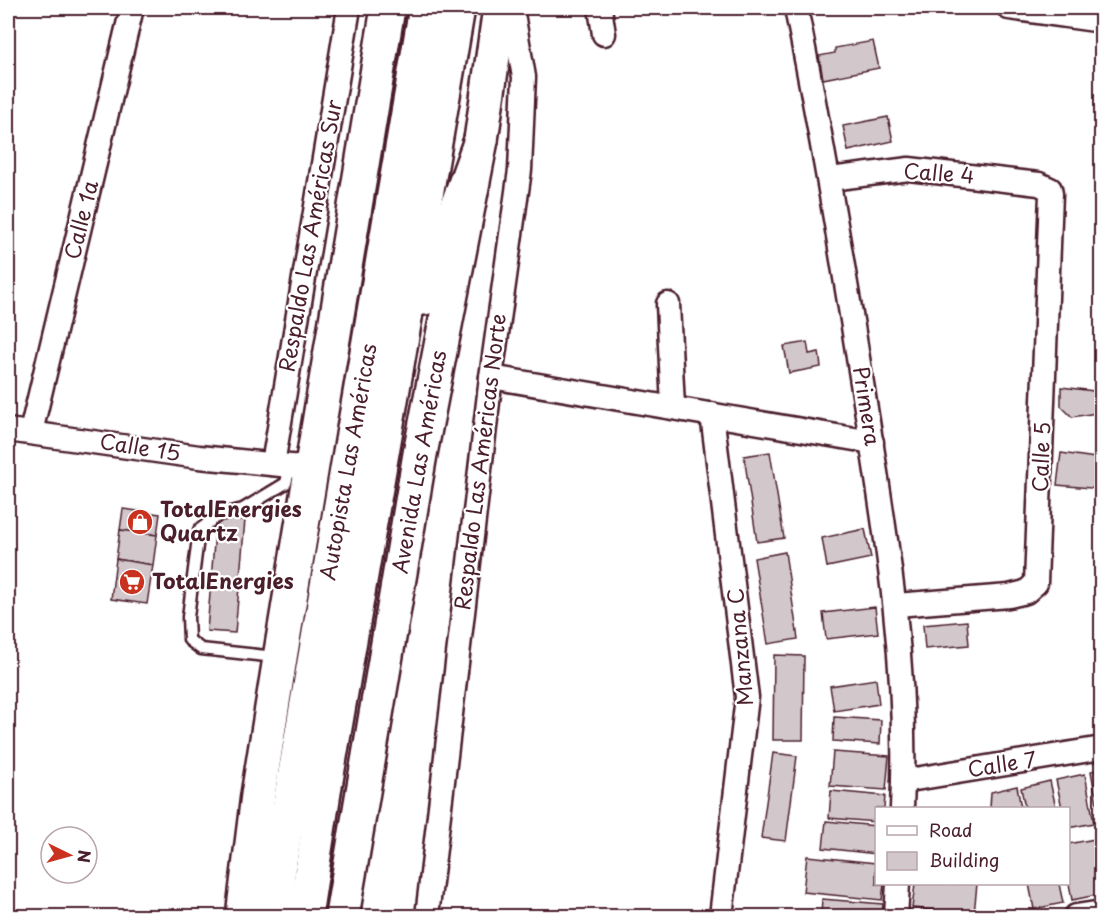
<svg xmlns="http://www.w3.org/2000/svg" width="1109" height="924" viewBox="0 0 1109 924" font-family="'Playpen Sans',sans-serif">
	<style>
		.building { fill: #d2c7cb; stroke: #4a1f2b; stroke-width: 1.5 }
		.lines { fill: none; stroke-linecap: round; stroke-linejoin: round }
		.lane-casing { stroke: #4a1f2b; stroke-width: 15 }
		.street-casing { stroke: #4a1f2b; stroke-width: 27 }
		.primary-casing { stroke: #4a1f2b; stroke-width: 38 }
		.highway-casing { stroke: #4a1f2b; stroke-width: 38 }
		.lane { stroke: #fff; stroke-width: 10 }
		.street { stroke: #fff; stroke-width: 22 }
		.primary { stroke: #fff; stroke-width: 33 }
		.highway { stroke: #fff; stroke-width: 33 }
		.labels { text-anchor: middle; stroke-width: 4.5; stroke-linejoin: round; paint-order: stroke }
		.street-label { font-size: 21px; fill: #4a1f2b; stroke: #fff }
		.poi-label { font-size: 21px; font-weight: bold; fill: #4a1f2b; stroke: #fff; text-anchor: start }
	</style>
	<rect width="100%" height="100%" fill="#fff"/>
	<filter id="ink" filterUnits="userSpaceOnUse"><feTurbulence type="fractalNoise" baseFrequency=".0167" numOctaves="2"/><feDisplacementMap in="SourceGraphic" scale="12" xChannelSelector="R" yChannelSelector="G"/><feConvolveMatrix kernelMatrix="1 2 1 2 8 2 1 2 1" color-interpolation-filters="sRGB"/></filter>
	<g filter="url(#ink)">
		<!-- building -->
		<g class="building">
			<path d="M 873,41 L 879,68 L 823,79 L 819,56 L 835,53 L 835,48 Z"/>
			<path d="M 888,117 L 893,141 L 848,151 L 843,126 Z"/>
			<path d="M 807,342 L 809,354 L 819,352 L 821,367 L 789,373 L 784,346 Z"/>
			<path d="M 1061,387 L 1102,392 L 1102,412 L 1072,417 L 1061,406 Z"/>
			<path d="M 770,452 L 784,538 L 757,542 L 744,456 Z"/>
			<path d="M 1061,453 L 1102,459 L 1102,489 L 1057,485 Z"/>
			<path d="M 123,509 L 160,514 L 157,535 L 120,530 Z"/>
			<path d="M 216,518 L 245,520 L 235,633 L 207,631 Z"/>
			<path d="M 865,529 L 871,558 L 827,567 L 822,538 Z"/>
			<path d="M 120,530 L 157,535 L 153,565 L 116,559 Z"/>
			<path d="M 785,552 L 798,639 L 768,644 L 754,558 Z"/>
			<path d="M 116,559 L 153,565 L 147,604 L 111,599 Z"/>
			<path d="M 875,607 L 878,633 L 826,639 L 823,613 Z"/>
			<path d="M 967,621 L 969,645 L 925,649 L 923,625 Z"/>
			<path d="M 774,655 L 804,656 L 803,740 L 773,740 Z"/>
			<path d="M 876,679 L 879,704 L 834,711 L 830,686 Z"/>
			<path d="M 834,717 L 881,720 L 880,744 L 833,741 Z"/>
			<path d="M 833,752 L 889,756 L 886,790 L 830,786 Z"/>
			<path d="M 773,753 L 797,756 L 786,841 L 761,838 Z"/>
			<path d="M 1102,769 L 1102,826 L 1101,826 L 1091,771 Z"/>
			<path d="M 1085,774 L 1094,823 L 1068,828 L 1068,808 L 1062,808 L 1056,780 Z"/>
			<path d="M 1050,781 L 1056,808 L 1025,808 L 1021,788 Z"/>
			<path d="M 1017,786 L 1021,808 L 990,808 L 991,792 Z"/>
			<path d="M 831,791 L 885,796 L 884,808 L 876,808 L 876,822 L 829,818 Z"/>
			<path d="M 826,821 L 876,826 L 876,854 L 823,848 Z"/>
			<path d="M 1095,839 L 1102,894 L 1072,900 L 1068,878 L 1068,844 Z"/>
			<path d="M 807,856 L 876,863 L 876,884 L 884,884 L 882,900 L 803,892 Z"/>
			<path d="M 915,884 L 977,884 L 974,914 L 912,908 Z"/>
			<path d="M 1029,884 L 1059,884 L 1063,903 L 1034,909 Z"/>
			<path d="M 822,899 L 883,904 L 882,916 L 821,916 Z"/>
		</g>
		<g class="lines">
			<!-- lane casing -->
			<g class="lane-casing">
				<path id="lane" d="M 276,657 L 201,649 L 189,640 L 188,617 L 199,530 L 219,515 L 243,509 L 286,483 L 290,466"/>
			</g>
			<!-- street casing -->
			<g class="street-casing">
				<g id="street">
					<path d="M 600,8 L 604,34"/>
					<path d="M 796,8 C 823,143 846,279 867,415 C 888,546 909,676 902,808"/>
					<path d="M 1009,8 L 1102,21"/>
					<path d="M 830,179 L 909,169 L 1039,184 L 1050,189 L 1051,194 L 1036,583 L 1026,592 L 1009,596 L 896,605"/>
					<path d="M 668,304 L 673,407"/>
					<path d="M 491,377 L 872,442"/>
					<path d="M 712,414 L 747,697 L 721,916"/>
					<path d="M 8,430 L 199,457 L 311,468"/>
					<path d="M 31,432 L 132,8"/>
					<path d="M 273,464 L 349,8"/>
					<path d="M 903,781 L 1102,748"/>
					<path d="M 427,916 L 491,377 L 520,170 L 524,77 L 512,8"/>
					<path d="M 896,916 L 898,884"/>
					<path d="M 1076,916 L 1102,912"/>
				</g>
			</g>
			<!-- primary casing -->
			<g class="primary-casing">
				<g id="primary">
					<path d="M 243,916 L 258,795 L 280,658 L 388,8"/>
					<path d="M 342,916 L 420,454 L 481,140 L 500,8"/>
				</g>
			</g>
			<!-- highway casing -->
			<g class="highway-casing">
				<g id="highway">
					<path d="M 424,298 L 481,140"/>
					<path d="M 274,916 L 279,867 L 426,8"/>
					<path d="M 305,916 L 324,792 L 458,8"/>
				</g>
			</g>
			<!-- lane -->
			<use href="#lane" class="lane"/>
			<!-- street -->
			<use href="#street" class="street"/>
			<!-- primary -->
			<use href="#primary" class="primary"/>
			<!-- highway -->
			<use href="#highway" class="highway"/>
		</g>
	</g>
	<!-- icons -->
	<defs>
		<g id="shop-disc" transform="scale(1.35)"><circle r="9.5" fill="#c8321e" stroke="#fff"/><path d="M-5-2.5h2.3a2.7 3.5 0 0 1 5.4 0H5L5.5 6h-11ZM-1.5-2.5h3a1.5 2.3 0 0 0-3 0Z" fill="#fff"/></g>
		<g id="supermarket-disc" transform="scale(1.35)"><circle r="9.5" fill="#c8321e" stroke="#fff"/><path d="M-6-5.5h2.5l.6 2H6L4.5 2H-2.5L-4.4-4H-6ZM-1.5 3.2a1.3 1.3 0 1 0 .1 0ZM3 3.2a1.3 1.3 0 1 0 .1 0Z" fill="#fff"/></g>
	</defs>
	<g fill-rule="evenodd">
		<use href="#shop-disc" x="140" y="522"/>
		<use href="#supermarket-disc" x="132" y="582"/>
	</g>
	<g class="labels">
		<!-- street labels -->
		<g class="street-label">
			<text transform="translate(939 174) rotate(4)" y="7">Calle 4</text>
			<text transform="translate(82 220) rotate(-76)" y="7">Calle 1a</text>
			<text transform="translate(311 236) rotate(-80)" y="7">Respaldo Las Américas Sur</text>
			<text transform="translate(866 406) rotate(81)" y="7">Primera</text>
			<text transform="translate(140 448) rotate(9)" y="7">Calle 15</text>
			<text transform="translate(1042 457) rotate(-88)" y="7">Calle 5</text>
			<text transform="translate(349 462) rotate(-80)" y="7">Autopista Las Américas</text>
			<text transform="translate(420 462) rotate(-80)" y="7">Avenida Las Américas</text>
			<text transform="translate(481 462) rotate(-83)" y="7">Respaldo Las Américas Norte</text>
			<text transform="translate(741 647) rotate(-95)" y="7">Manzana C</text>
			<text transform="translate(1002 765) rotate(-9)" y="7">Calle 7</text>
		</g>
		<!-- poi labels -->
		<g class="poi-label">
			<text x="160" y="517">TotalEnergies<tspan x="160" dy="24">Quartz</tspan></text>
			<text x="152" y="589">TotalEnergies</text>
		</g>
	</g>
	<!-- margin -->
	<rect width="1109" height="924" fill="none" stroke="#fff" stroke-width="30"/>
	<rect x="15" y="15" width="1079" height="894" fill="none" stroke="#4a1f2b" stroke-width="2" filter="url(#ink)"/>
	<!-- legend -->
	<rect x="875" y="807" width="195" height="78" fill="#ffffff" stroke="#b7a5aa" stroke-width="1.5"/>
	<rect x="887" y="826" width="30" height="9" fill="#ffffff" stroke="#b7a5aa" stroke-width="1.5"/>
	<text x="929" y="837" font-size="18" fill="#4a1f2b">Road</text>
	<rect x="887" y="852" width="30" height="18" fill="#d2c7cb" stroke="#b7a5aa" stroke-width="1.5"/>
	<text x="929" y="867" font-size="18" fill="#4a1f2b">Building</text>
	<!-- north arrow -->
	<g transform="translate(69 855) rotate(95)"><circle r="28" fill="#ffffff" stroke="#b7a5aa" stroke-width="1.5"/>
	<path d="M0-4.5L10 22L0 15L-10 22Z" fill="#c8321e"/>
	<text y="-9" font-size="16" font-weight="bold" text-anchor="middle" fill="#4a1f2b">N</text>
	</g>
</svg>
